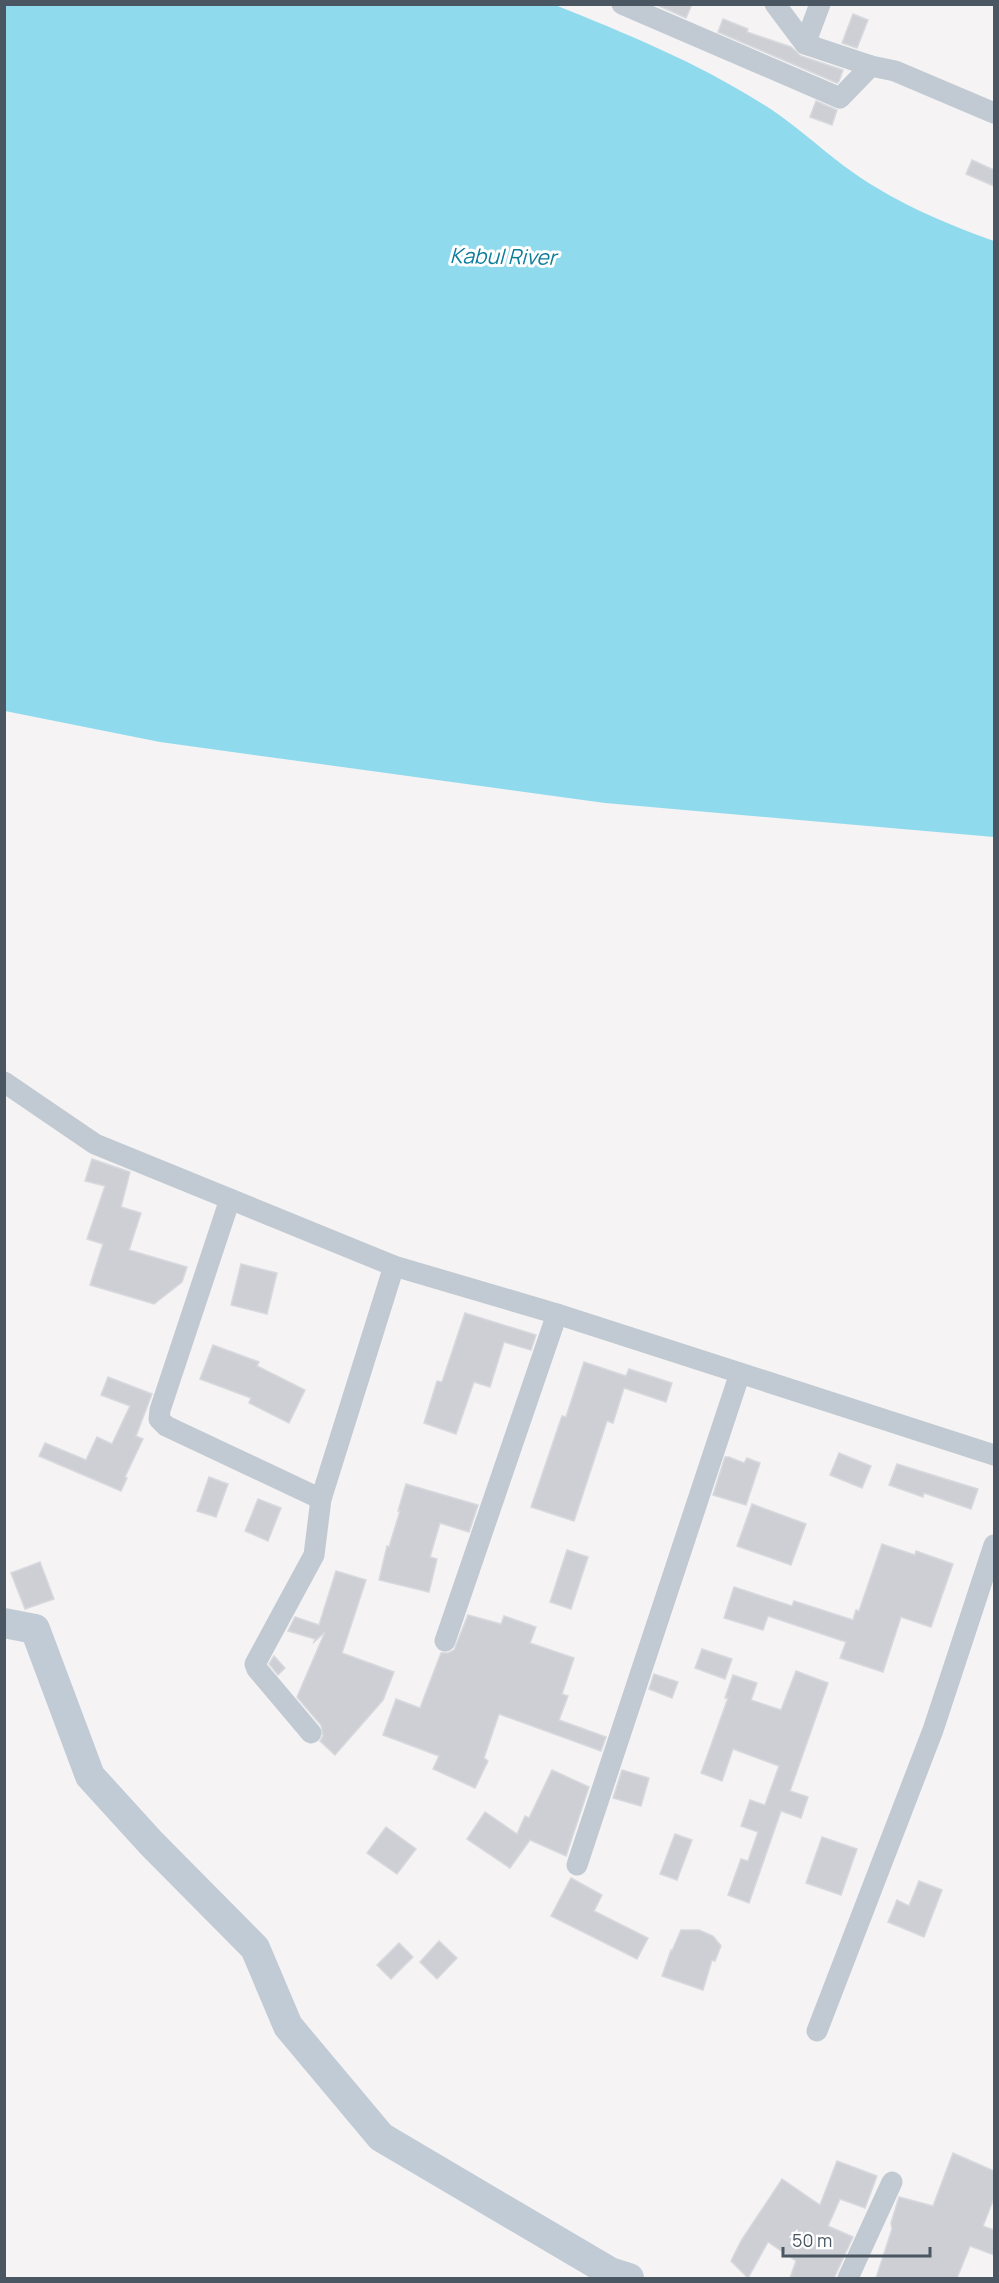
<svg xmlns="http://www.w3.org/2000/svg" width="999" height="2283" viewBox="0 0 999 2283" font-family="Manrope,sans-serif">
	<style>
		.water { fill: #90daee }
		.building { fill: #cdcfd5; stroke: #d7d9de; stroke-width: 1.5 }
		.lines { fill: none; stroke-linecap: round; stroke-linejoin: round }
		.street { stroke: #c1cad2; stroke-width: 21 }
		.secondary { stroke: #c1cbd6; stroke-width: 30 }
		.labels { text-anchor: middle; stroke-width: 6; stroke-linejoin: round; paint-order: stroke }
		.water-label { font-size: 21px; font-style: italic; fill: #0c7c9b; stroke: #fff }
	</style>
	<rect width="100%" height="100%" fill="#f5f3f3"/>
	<!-- water -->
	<path class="water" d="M 4,5 L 555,5 C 625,33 696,62 761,103 C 791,121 816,145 844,166 C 888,199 943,223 994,241 L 994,837 L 605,803 L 160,742 L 5,711 Z"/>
	<!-- building -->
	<g class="building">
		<path d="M 655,4 L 692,4 L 686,18 Z"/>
		<path d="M 853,14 L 868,20 L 857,48 L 842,43 Z"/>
		<path d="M 723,19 L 748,29 L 747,32 L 791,47 L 801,56 L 843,70 L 839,81 L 837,83 L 718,32 Z"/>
		<path d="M 816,101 L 837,110 L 832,125 L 810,117 Z"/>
		<path d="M 972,160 L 994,170 L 994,186 L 966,174 Z"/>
		<path d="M 92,1159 L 130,1172 L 121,1207 L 141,1213 L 129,1250 L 187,1267 L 182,1282 L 154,1304 L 90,1285 L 103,1244 L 87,1239 L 105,1186 L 85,1181 Z"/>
		<path d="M 241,1264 L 277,1273 L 267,1314 L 231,1305 Z"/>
		<path d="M 465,1313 L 536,1335 L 531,1350 L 504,1342 L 490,1387 L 474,1382 L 456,1434 L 424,1423 L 437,1381 L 442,1382 Z"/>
		<path d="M 213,1345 L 259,1362 L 257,1366 L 305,1390 L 289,1423 L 249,1403 L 251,1398 L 200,1379 Z"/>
		<path d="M 584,1362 L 626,1376 L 629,1369 L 672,1383 L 666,1402 L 624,1388 L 613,1423 L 607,1421 L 574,1521 L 531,1507 L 562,1416 L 566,1417 Z"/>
		<path d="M 108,1377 L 152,1394 L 136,1436 L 143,1439 L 125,1477 L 127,1478 L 121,1491 L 39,1456 L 45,1443 L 86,1460 L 97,1437 L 112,1444 L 130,1406 L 101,1395 Z"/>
		<path d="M 839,1453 L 871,1466 L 862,1488 L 830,1475 Z"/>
		<path d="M 725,1457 L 729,1457 L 744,1463 L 747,1458 L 760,1463 L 746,1505 L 713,1495 Z"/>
		<path d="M 897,1464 L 978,1489 L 971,1509 L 924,1493 L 923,1497 L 889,1485 Z"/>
		<path d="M 209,1477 L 228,1484 L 216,1517 L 197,1511 Z"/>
		<path d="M 406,1484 L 478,1505 L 469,1532 L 440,1523 L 430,1557 L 437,1559 L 429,1592 L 379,1580 L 387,1546 L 389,1547 L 400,1511 L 398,1511 Z"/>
		<path d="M 258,1499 L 281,1508 L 268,1541 L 245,1531 Z"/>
		<path d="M 752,1504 L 806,1524 L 791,1565 L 737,1546 Z"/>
		<path d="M 882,1544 L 915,1555 L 916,1551 L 953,1564 L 931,1627 L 901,1617 L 883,1672 L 840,1658 L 846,1642 L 768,1616 L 763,1630 L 724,1618 L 734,1587 L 792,1606 L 794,1601 L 853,1620 L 856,1610 L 859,1611 Z"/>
		<path d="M 567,1550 L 588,1557 L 571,1609 L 550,1602 Z"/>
		<path d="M 40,1562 L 54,1599 L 25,1609 L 11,1573 Z"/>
		<path d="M 336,1571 L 366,1580 L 342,1653 L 394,1672 L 383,1700 L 335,1755 L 320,1741 L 323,1736 L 321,1725 L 297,1697 L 325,1632 L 314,1642 L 315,1639 L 288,1631 L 295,1617 L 319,1625 Z"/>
		<path d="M 468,1615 L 501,1624 L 504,1616 L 536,1627 L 530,1643 L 574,1658 L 562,1694 L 568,1696 L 559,1720 L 606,1737 L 601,1751 L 499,1714 L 484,1758 L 488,1761 L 475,1788 L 433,1769 L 439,1756 L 383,1735 L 396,1699 L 420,1708 L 441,1653 L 448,1653 L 454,1650 Z"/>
		<path d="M 702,1649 L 732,1659 L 725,1679 L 695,1668 Z"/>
		<path d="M 274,1656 L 285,1668 L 278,1675 L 269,1664 Z"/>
		<path d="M 796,1671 L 828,1683 L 790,1791 L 808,1797 L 801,1818 L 781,1811 L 749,1903 L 728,1895 L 741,1859 L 748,1861 L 758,1832 L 741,1826 L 750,1800 L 765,1805 L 779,1766 L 733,1749 L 722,1781 L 701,1773 L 728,1698 L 725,1698 L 733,1675 L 757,1683 L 751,1700 L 781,1710 Z"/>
		<path d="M 654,1674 L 678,1682 L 672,1698 L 649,1689 Z"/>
		<path d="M 552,1770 L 589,1787 L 566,1856 L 530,1840 L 510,1868 L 467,1839 L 485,1812 L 517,1834 L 525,1816 L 529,1818 Z"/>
		<path d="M 622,1770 L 649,1778 L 641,1806 L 613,1798 Z"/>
		<path d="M 386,1827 L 416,1849 L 397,1874 L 367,1853 Z"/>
		<path d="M 675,1834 L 692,1840 L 677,1880 L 660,1874 Z"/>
		<path d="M 822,1837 L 857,1849 L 841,1895 L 806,1883 Z"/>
		<path d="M 571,1878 L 602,1895 L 594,1911 L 648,1938 L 637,1959 L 551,1916 Z"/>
		<path d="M 919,1881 L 942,1890 L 924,1937 L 888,1922 L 897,1900 L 909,1906 Z"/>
		<path d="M 681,1930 L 699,1930 L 713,1936 L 721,1946 L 715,1961 L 712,1960 L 703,1990 L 662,1976 L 671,1950 L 672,1951 Z"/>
		<path d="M 439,1941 L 457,1958 L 437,1979 L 420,1962 Z"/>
		<path d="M 399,1943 L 413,1957 L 391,1979 L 377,1965 Z"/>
		<path d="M 953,2153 L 994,2171 L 994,2198 L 983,2226 L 994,2230 L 994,2255 L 970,2246 L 957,2278 L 876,2278 L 892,2229 L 891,2223 L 899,2197 L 933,2206 Z"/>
		<path d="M 837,2161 L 877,2176 L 865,2208 L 840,2199 L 828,2226 L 853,2237 L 834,2278 L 790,2278 L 796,2261 L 768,2242 L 748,2278 L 731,2261 L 741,2241 L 782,2179 L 820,2205 Z"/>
	</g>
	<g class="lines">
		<!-- street -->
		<g class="street">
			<path d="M 622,4 L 840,98 L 871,66 L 895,71 L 994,113"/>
			<path d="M 775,4 L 805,44 L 871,66"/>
			<path d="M 805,44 L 820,4"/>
			<path d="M 4,1082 L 95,1144 L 394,1266 L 557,1314 L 994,1455"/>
			<path d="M 230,1199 L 160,1410 L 159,1419 L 166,1426 L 321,1499"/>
			<path d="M 445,1641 L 557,1314"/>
			<path d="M 311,1733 L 257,1669 L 255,1664 L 314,1555 L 321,1499 L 394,1266"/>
			<path d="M 577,1865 L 740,1373"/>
			<path d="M 817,2031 L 933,1730 L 994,1545"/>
			<path d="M 848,2278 L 892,2182"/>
		</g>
		<!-- secondary -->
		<path class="secondary" d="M 4,1623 L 35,1629 L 90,1776 L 151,1843 L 255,1948 L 288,2026 L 381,2137 L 610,2272 L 629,2278"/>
	</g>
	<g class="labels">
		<!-- water labels -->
		<g class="water-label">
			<text transform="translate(503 257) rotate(1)" y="7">Kabul River</text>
		</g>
	</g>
	<!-- border -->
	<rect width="999" height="2283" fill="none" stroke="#4a5661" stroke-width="12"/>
	<!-- scale -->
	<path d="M783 2247v9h147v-9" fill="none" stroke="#4a5661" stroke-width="3"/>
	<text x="792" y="2247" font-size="18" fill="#4a5661" stroke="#ffffff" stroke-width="4.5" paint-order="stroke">50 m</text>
</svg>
